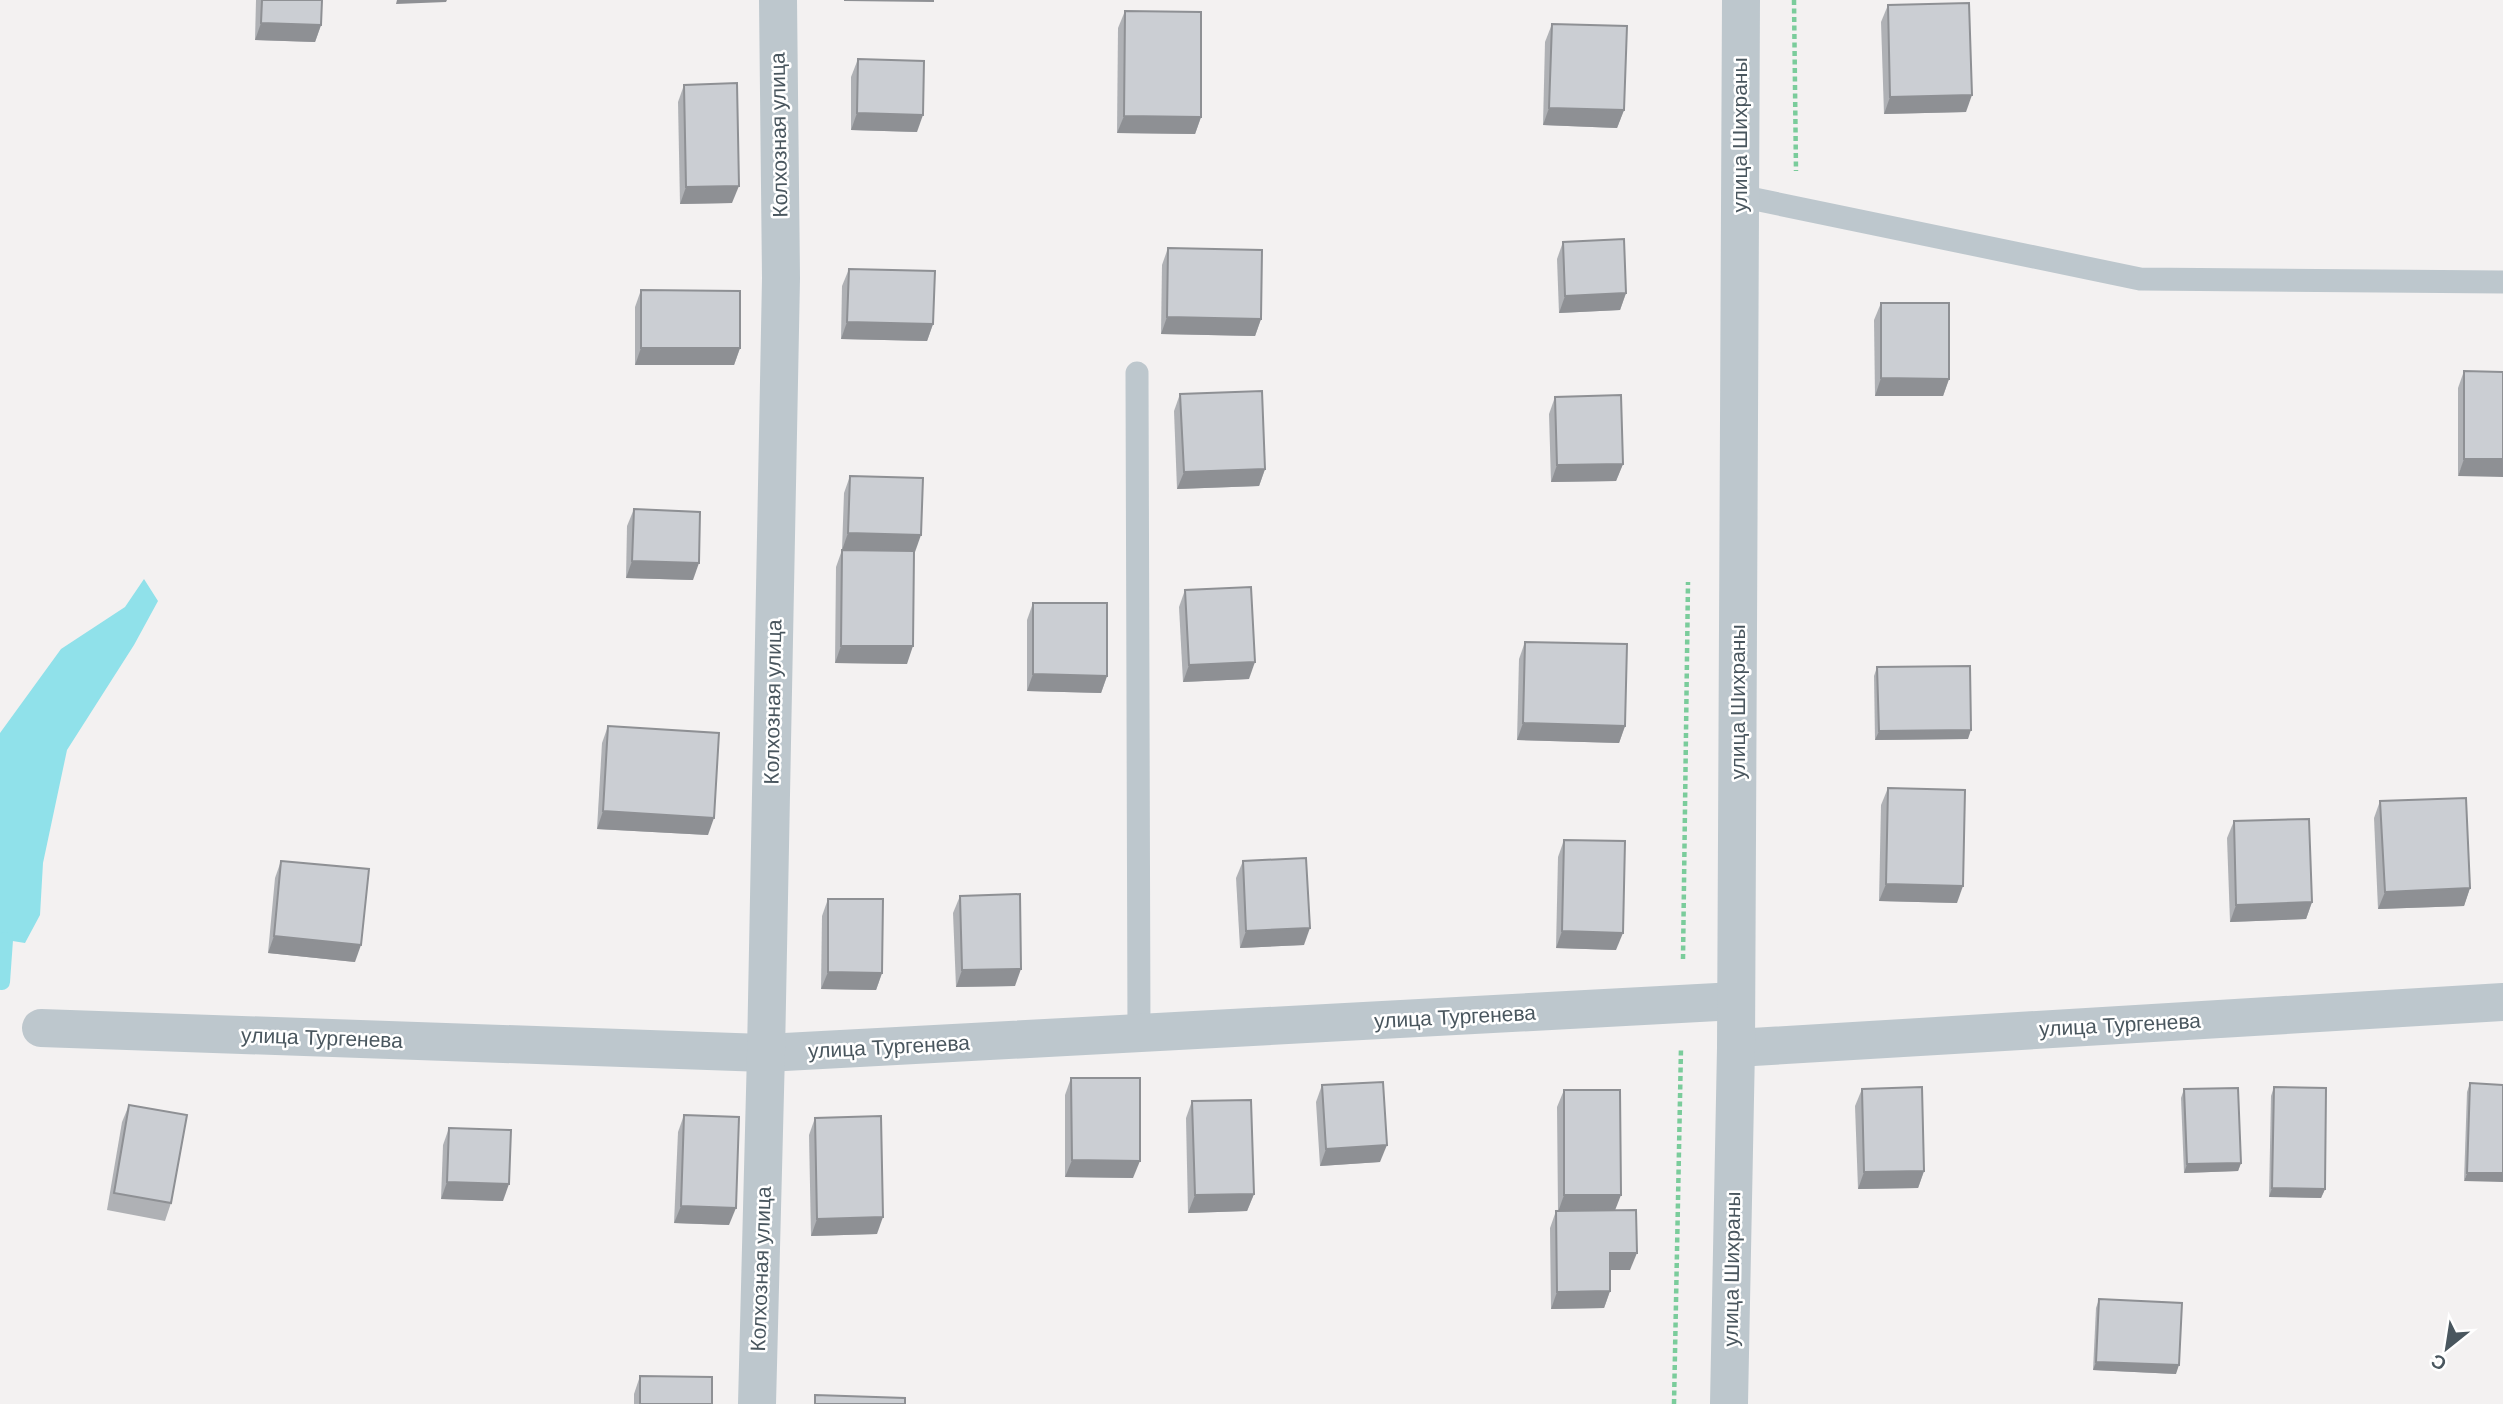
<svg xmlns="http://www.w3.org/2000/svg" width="2503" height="1404" viewBox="0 0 2503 1404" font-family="Arial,sans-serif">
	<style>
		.water { fill: #90e1ea }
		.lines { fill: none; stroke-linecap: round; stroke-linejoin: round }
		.stream { stroke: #90e1ea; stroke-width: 16 }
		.path { stroke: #7acc9b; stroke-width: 4.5; stroke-dasharray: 5 3.5; stroke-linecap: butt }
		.service { stroke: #bdc7cd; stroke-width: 23 }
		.minor { stroke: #bdc7cd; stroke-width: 38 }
		.tertiary { stroke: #bdc7cd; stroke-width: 38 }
		.wall { fill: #afb1b5 }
		.shaded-wall { fill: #8e9094 }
		.building { fill: #cbced3; stroke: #8e9094; stroke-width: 2 }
		.labels { text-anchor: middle; stroke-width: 5; stroke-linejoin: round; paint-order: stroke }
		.street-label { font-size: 21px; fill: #49565e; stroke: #fff }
	</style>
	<rect width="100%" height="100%" fill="#f3f1f1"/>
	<!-- water -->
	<path class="water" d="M 144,579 L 158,601 L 134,645 L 67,750 L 43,863 L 40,915 L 25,943 L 0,939 L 0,733 L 61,649 L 125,607 Z"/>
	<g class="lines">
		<!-- stream -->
		<path class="stream" d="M 2,982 L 5,940"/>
		<!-- path -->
		<g class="path">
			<path d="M 1794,0 L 1796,171"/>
			<path d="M 1683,959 L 1688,582"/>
			<path d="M 1674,1404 L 1681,1048"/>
		</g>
		<!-- service -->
		<g class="service">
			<path d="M 1740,196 L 2140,279 L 2503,282"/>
			<path d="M 1137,373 L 1139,1035"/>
		</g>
		<!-- minor -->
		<g class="minor">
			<path d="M 41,1028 L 766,1053 L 1736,1001"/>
			<path d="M 1736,1048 L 2503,1002"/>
			<path d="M 757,1404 L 766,1053 L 781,278 L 778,0"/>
		</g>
		<!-- tertiary -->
		<path class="tertiary" d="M 1729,1404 L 1736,1048 L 1741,0"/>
	</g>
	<!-- wall -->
	<g class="wall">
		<path d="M 256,0 L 322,0 L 321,25 L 315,42 L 255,40 Z"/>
		<path d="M 1888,5 L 1966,112 L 1884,114 L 1881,22 Z"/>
		<path d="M 1125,11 L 1201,117 L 1195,134 L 1117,133 L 1118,28 Z"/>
		<path d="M 1552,24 L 1624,110 L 1617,128 L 1543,125 L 1545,42 Z"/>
		<path d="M 858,59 L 917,132 L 851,130 L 851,77 Z"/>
		<path d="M 684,85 L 732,203 L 680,204 L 678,102 Z"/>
		<path d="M 1563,242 L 1626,293 L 1620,310 L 1559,313 L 1557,259 Z"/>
		<path d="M 1168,248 L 1261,319 L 1255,336 L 1161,334 L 1162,265 Z"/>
		<path d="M 849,269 L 933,324 L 927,341 L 841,339 L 842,286 Z"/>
		<path d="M 641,290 L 740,348 L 734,365 L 635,365 L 635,307 Z"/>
		<path d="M 1881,303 L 1949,379 L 1943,396 L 1875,396 L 1874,320 Z"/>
		<path d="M 2464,371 L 2503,372 L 2458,476 L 2458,388 Z"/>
		<path d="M 1180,394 L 1265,469 L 1259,486 L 1177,489 L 1174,411 Z"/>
		<path d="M 1555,397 L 1623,464 L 1616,481 L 1551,482 L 1549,414 Z"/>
		<path d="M 850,476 L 915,552 L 914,552 L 907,664 L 835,663 L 836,567 L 842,550 L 866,551 L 842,550 L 844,493 Z"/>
		<path d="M 634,509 L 693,580 L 626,578 L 627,526 Z"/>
		<path d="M 1185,590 L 1249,679 L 1183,682 L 1179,607 Z"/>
		<path d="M 1033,603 L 1107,676 L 1101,693 L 1027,691 L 1027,620 Z"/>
		<path d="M 1525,642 L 1625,726 L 1619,743 L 1517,740 L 1519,659 Z"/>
		<path d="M 1877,667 L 1968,739 L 1875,740 L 1874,676 Z"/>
		<path d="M 608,726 L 708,835 L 597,829 L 602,743 Z"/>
		<path d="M 1888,788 L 1957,903 L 1879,901 L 1881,805 Z"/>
		<path d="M 2380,801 L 2470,888 L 2464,906 L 2378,909 L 2374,818 Z"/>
		<path d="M 2234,821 L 2312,902 L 2306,919 L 2230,922 L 2227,838 Z"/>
		<path d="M 1564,840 L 1616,950 L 1556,948 L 1558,857 Z"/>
		<path d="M 281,861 L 355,962 L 268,953 L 275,878 Z"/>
		<path d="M 1243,861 L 1304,945 L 1240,948 L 1236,878 Z"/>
		<path d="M 960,896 L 1015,986 L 956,987 L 953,913 Z"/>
		<path d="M 828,899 L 882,973 L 876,990 L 821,989 L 822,916 Z"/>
		<path d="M 1071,1078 L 1133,1178 L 1065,1177 L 1065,1095 Z"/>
		<path d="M 2470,1083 L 2503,1085 L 2464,1181 L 2467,1092 Z"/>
		<path d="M 1322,1085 L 1380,1162 L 1320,1166 L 1316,1102 Z"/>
		<path d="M 2274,1087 L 2325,1189 L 2321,1198 L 2269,1197 L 2271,1096 Z"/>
		<path d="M 1862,1089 L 1924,1171 L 1918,1188 L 1858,1189 L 1855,1106 Z"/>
		<path d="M 2184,1089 L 2241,1163 L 2238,1171 L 2184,1173 L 2181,1098 Z"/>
		<path d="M 1564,1090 L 1615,1211 L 1630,1270 L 1610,1270 L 1610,1291 L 1604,1308 L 1551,1309 L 1550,1228 L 1556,1211 L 1558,1211 L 1557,1107 Z"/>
		<path d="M 1192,1101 L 1254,1194 L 1247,1211 L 1188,1213 L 1186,1118 Z"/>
		<path d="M 129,1105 L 171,1203 L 165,1221 L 107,1210 L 122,1122 Z"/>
		<path d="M 684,1115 L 729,1225 L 674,1223 L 678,1132 Z"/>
		<path d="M 815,1118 L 877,1234 L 811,1236 L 809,1135 Z"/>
		<path d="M 449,1128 L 503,1201 L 441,1199 L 443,1145 Z"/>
		<path d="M 2099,1299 L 2176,1374 L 2093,1370 L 2096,1308 Z"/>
		<path d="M 640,1376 L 712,1404 L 634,1404 L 634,1394 Z"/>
	</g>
	<!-- shaded-wall -->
	<g class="shaded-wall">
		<path d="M 397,0 L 447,0 L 446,2 L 396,4 Z"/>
		<path d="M 844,0 L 934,0 L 934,2 L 844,1 Z"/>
		<path d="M 261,23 L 321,25 L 315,42 L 255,40 Z"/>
		<path d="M 1972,95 L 1966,112 L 1884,114 L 1890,97 Z"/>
		<path d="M 1549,108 L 1624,110 L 1617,128 L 1543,125 Z"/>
		<path d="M 857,113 L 923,115 L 917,132 L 851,130 Z"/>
		<path d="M 1124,116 L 1201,117 L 1195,134 L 1117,133 Z"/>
		<path d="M 739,186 L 732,203 L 680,204 L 686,187 Z"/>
		<path d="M 1626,293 L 1620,310 L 1559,313 L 1565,296 Z"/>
		<path d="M 1167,317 L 1261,319 L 1255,336 L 1161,334 Z"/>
		<path d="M 847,322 L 933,324 L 927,341 L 841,339 Z"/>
		<path d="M 641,348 L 740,348 L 734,365 L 635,365 Z"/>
		<path d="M 1881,378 L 1949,379 L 1943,396 L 1875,396 Z"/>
		<path d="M 2464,459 L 2503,459 L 2503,477 L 2458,476 Z"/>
		<path d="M 1623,464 L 1616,481 L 1551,482 L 1557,465 Z"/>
		<path d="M 1265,469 L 1259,486 L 1177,489 L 1184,472 Z"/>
		<path d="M 848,533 L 921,535 L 915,552 L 842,550 Z"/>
		<path d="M 632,561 L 699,563 L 693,580 L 626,578 Z"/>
		<path d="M 841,646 L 913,646 L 907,664 L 835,663 Z"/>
		<path d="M 1255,662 L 1249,679 L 1183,682 L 1189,665 Z"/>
		<path d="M 1033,674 L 1107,676 L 1101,693 L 1027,691 Z"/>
		<path d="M 1523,723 L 1625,726 L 1619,743 L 1517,740 Z"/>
		<path d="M 1971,730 L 1968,739 L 1875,740 L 1879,731 Z"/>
		<path d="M 603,811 L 714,818 L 708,835 L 597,829 Z"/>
		<path d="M 1886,884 L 1963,886 L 1957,903 L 1879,901 Z"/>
		<path d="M 2470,888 L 2464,906 L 2378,909 L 2385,892 Z"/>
		<path d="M 2312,902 L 2306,919 L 2230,922 L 2236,905 Z"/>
		<path d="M 1310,928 L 1304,945 L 1240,948 L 1246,931 Z"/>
		<path d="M 1562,931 L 1623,933 L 1616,950 L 1556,948 Z"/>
		<path d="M 274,936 L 361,945 L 355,962 L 268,953 Z"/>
		<path d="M 1021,969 L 1015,986 L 956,987 L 962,970 Z"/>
		<path d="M 828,972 L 882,973 L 876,990 L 821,989 Z"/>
		<path d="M 1387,1145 L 1380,1162 L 1320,1166 L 1326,1149 Z"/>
		<path d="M 1072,1160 L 1140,1161 L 1133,1178 L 1065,1177 Z"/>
		<path d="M 2241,1163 L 2238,1171 L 2184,1173 L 2187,1164 Z"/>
		<path d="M 1924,1171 L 1918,1188 L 1858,1189 L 1864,1172 Z"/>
		<path d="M 2467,1173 L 2503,1173 L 2503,1182 L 2464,1181 Z"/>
		<path d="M 447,1182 L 509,1184 L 503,1201 L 441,1199 Z"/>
		<path d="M 2272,1188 L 2325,1189 L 2321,1198 L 2269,1197 Z"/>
		<path d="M 1254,1194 L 1247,1211 L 1188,1213 L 1195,1195 Z"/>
		<path d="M 1564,1195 L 1621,1195 L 1614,1213 L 1558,1212 Z"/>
		<path d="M 681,1206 L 736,1208 L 729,1225 L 674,1223 Z"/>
		<path d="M 883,1217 L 877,1234 L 811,1236 L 817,1219 Z"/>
		<path d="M 1610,1253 L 1637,1253 L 1630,1270 L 1603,1270 Z"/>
		<path d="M 1610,1291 L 1604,1308 L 1551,1309 L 1557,1292 Z"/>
		<path d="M 2096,1362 L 2179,1365 L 2176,1374 L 2093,1370 Z"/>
	</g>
	<!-- building -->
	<g class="building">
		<path d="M 262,0 L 322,0 L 321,25 L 261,23 Z"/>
		<path d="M 1969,3 L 1972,95 L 1890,97 L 1888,5 Z"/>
		<path d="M 1125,11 L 1201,12 L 1201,117 L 1124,116 Z"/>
		<path d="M 1552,24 L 1627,26 L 1624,110 L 1549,108 Z"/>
		<path d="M 858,59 L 924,61 L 923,115 L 857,113 Z"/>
		<path d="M 737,83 L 739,186 L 686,187 L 684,85 Z"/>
		<path d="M 1624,239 L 1626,293 L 1565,296 L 1563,242 Z"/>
		<path d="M 1168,248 L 1262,250 L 1261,319 L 1167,317 Z"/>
		<path d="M 849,269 L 935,271 L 933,324 L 847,322 Z"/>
		<path d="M 641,290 L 740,291 L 740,348 L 641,348 Z"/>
		<path d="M 1881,303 L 1949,303 L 1949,379 L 1881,378 Z"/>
		<path d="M 2464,371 L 2503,372 L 2503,459 L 2464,459 Z"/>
		<path d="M 1262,391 L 1265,469 L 1184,472 L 1180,394 Z"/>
		<path d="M 1621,395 L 1623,464 L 1557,465 L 1555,397 Z"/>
		<path d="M 850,476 L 923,478 L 921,535 L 848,533 Z"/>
		<path d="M 634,509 L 700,512 L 699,563 L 632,561 Z"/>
		<path d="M 842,550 L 914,551 L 913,646 L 841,646 Z"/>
		<path d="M 1251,587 L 1255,662 L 1189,665 L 1185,590 Z"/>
		<path d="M 1033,603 L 1107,603 L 1107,676 L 1033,674 Z"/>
		<path d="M 1525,642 L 1627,644 L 1625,726 L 1523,723 Z"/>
		<path d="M 1970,666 L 1971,730 L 1879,731 L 1877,667 Z"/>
		<path d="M 608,726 L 719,733 L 714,818 L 603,811 Z"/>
		<path d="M 1888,788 L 1965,790 L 1963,886 L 1886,884 Z"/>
		<path d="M 2466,798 L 2470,888 L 2385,892 L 2380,801 Z"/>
		<path d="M 2309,819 L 2312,902 L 2236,905 L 2234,821 Z"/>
		<path d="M 1564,840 L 1625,841 L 1623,933 L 1562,931 Z"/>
		<path d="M 1306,858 L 1310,928 L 1246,931 L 1243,861 Z"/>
		<path d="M 281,861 L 369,869 L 361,945 L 274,936 Z"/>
		<path d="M 1020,894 L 1021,969 L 962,970 L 960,896 Z"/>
		<path d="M 828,899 L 883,899 L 882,973 L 828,972 Z"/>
		<path d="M 1071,1078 L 1140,1078 L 1140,1161 L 1072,1160 Z"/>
		<path d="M 1383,1082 L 1387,1145 L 1326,1149 L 1322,1085 Z"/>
		<path d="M 2470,1083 L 2503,1085 L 2503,1173 L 2467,1173 Z"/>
		<path d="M 1922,1087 L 1924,1171 L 1864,1172 L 1862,1089 Z"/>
		<path d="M 2274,1087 L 2326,1088 L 2325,1189 L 2272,1188 Z"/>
		<path d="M 2238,1088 L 2241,1163 L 2187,1164 L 2184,1089 Z"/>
		<path d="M 1564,1090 L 1620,1090 L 1621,1195 L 1564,1195 Z"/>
		<path d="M 1251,1100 L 1254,1194 L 1195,1195 L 1192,1101 Z"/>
		<path d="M 129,1105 L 187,1115 L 171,1203 L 114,1193 Z"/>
		<path d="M 684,1115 L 739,1117 L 736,1208 L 681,1206 Z"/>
		<path d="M 881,1116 L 883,1217 L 817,1219 L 815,1118 Z"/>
		<path d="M 449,1128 L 511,1130 L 509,1184 L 447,1182 Z"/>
		<path d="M 1636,1210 L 1637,1253 L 1610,1253 L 1610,1291 L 1557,1292 L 1556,1211 Z"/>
		<path d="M 2099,1299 L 2182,1303 L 2179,1365 L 2096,1362 Z"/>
		<path d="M 640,1376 L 712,1377 L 712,1404 L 640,1404 Z"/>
		<path d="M 815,1395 L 905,1398 L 905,1404 L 815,1404 Z"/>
	</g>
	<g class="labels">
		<!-- street labels -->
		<g class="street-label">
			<text transform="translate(779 135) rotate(-91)" y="7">Колхозная улица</text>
			<text transform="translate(1740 135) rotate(-90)" y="7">улица Шихраны</text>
			<text transform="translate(773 702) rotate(-89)" y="7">Колхозная улица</text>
			<text transform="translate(1738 702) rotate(-90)" y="7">улица Шихраны</text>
			<text transform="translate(1455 1017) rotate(-3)" y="7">улица Тургенева</text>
			<text transform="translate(2120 1025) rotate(-3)" y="7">улица Тургенева</text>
			<text transform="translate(322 1038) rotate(2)" y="7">улица Тургенева</text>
			<text transform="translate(889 1047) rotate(-3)" y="7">улица Тургенева</text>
			<text transform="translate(761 1269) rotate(-88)" y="7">Колхозная улица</text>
			<text transform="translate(1732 1269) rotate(-89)" y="7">улица Шихраны</text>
		</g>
	</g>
	<!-- north arrow -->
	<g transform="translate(2447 1348) rotate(210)" stroke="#ffffff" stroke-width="5" paint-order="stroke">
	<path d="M0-5L12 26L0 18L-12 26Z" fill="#49565e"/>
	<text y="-10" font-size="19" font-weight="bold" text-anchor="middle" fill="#49565e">С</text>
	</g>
</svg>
